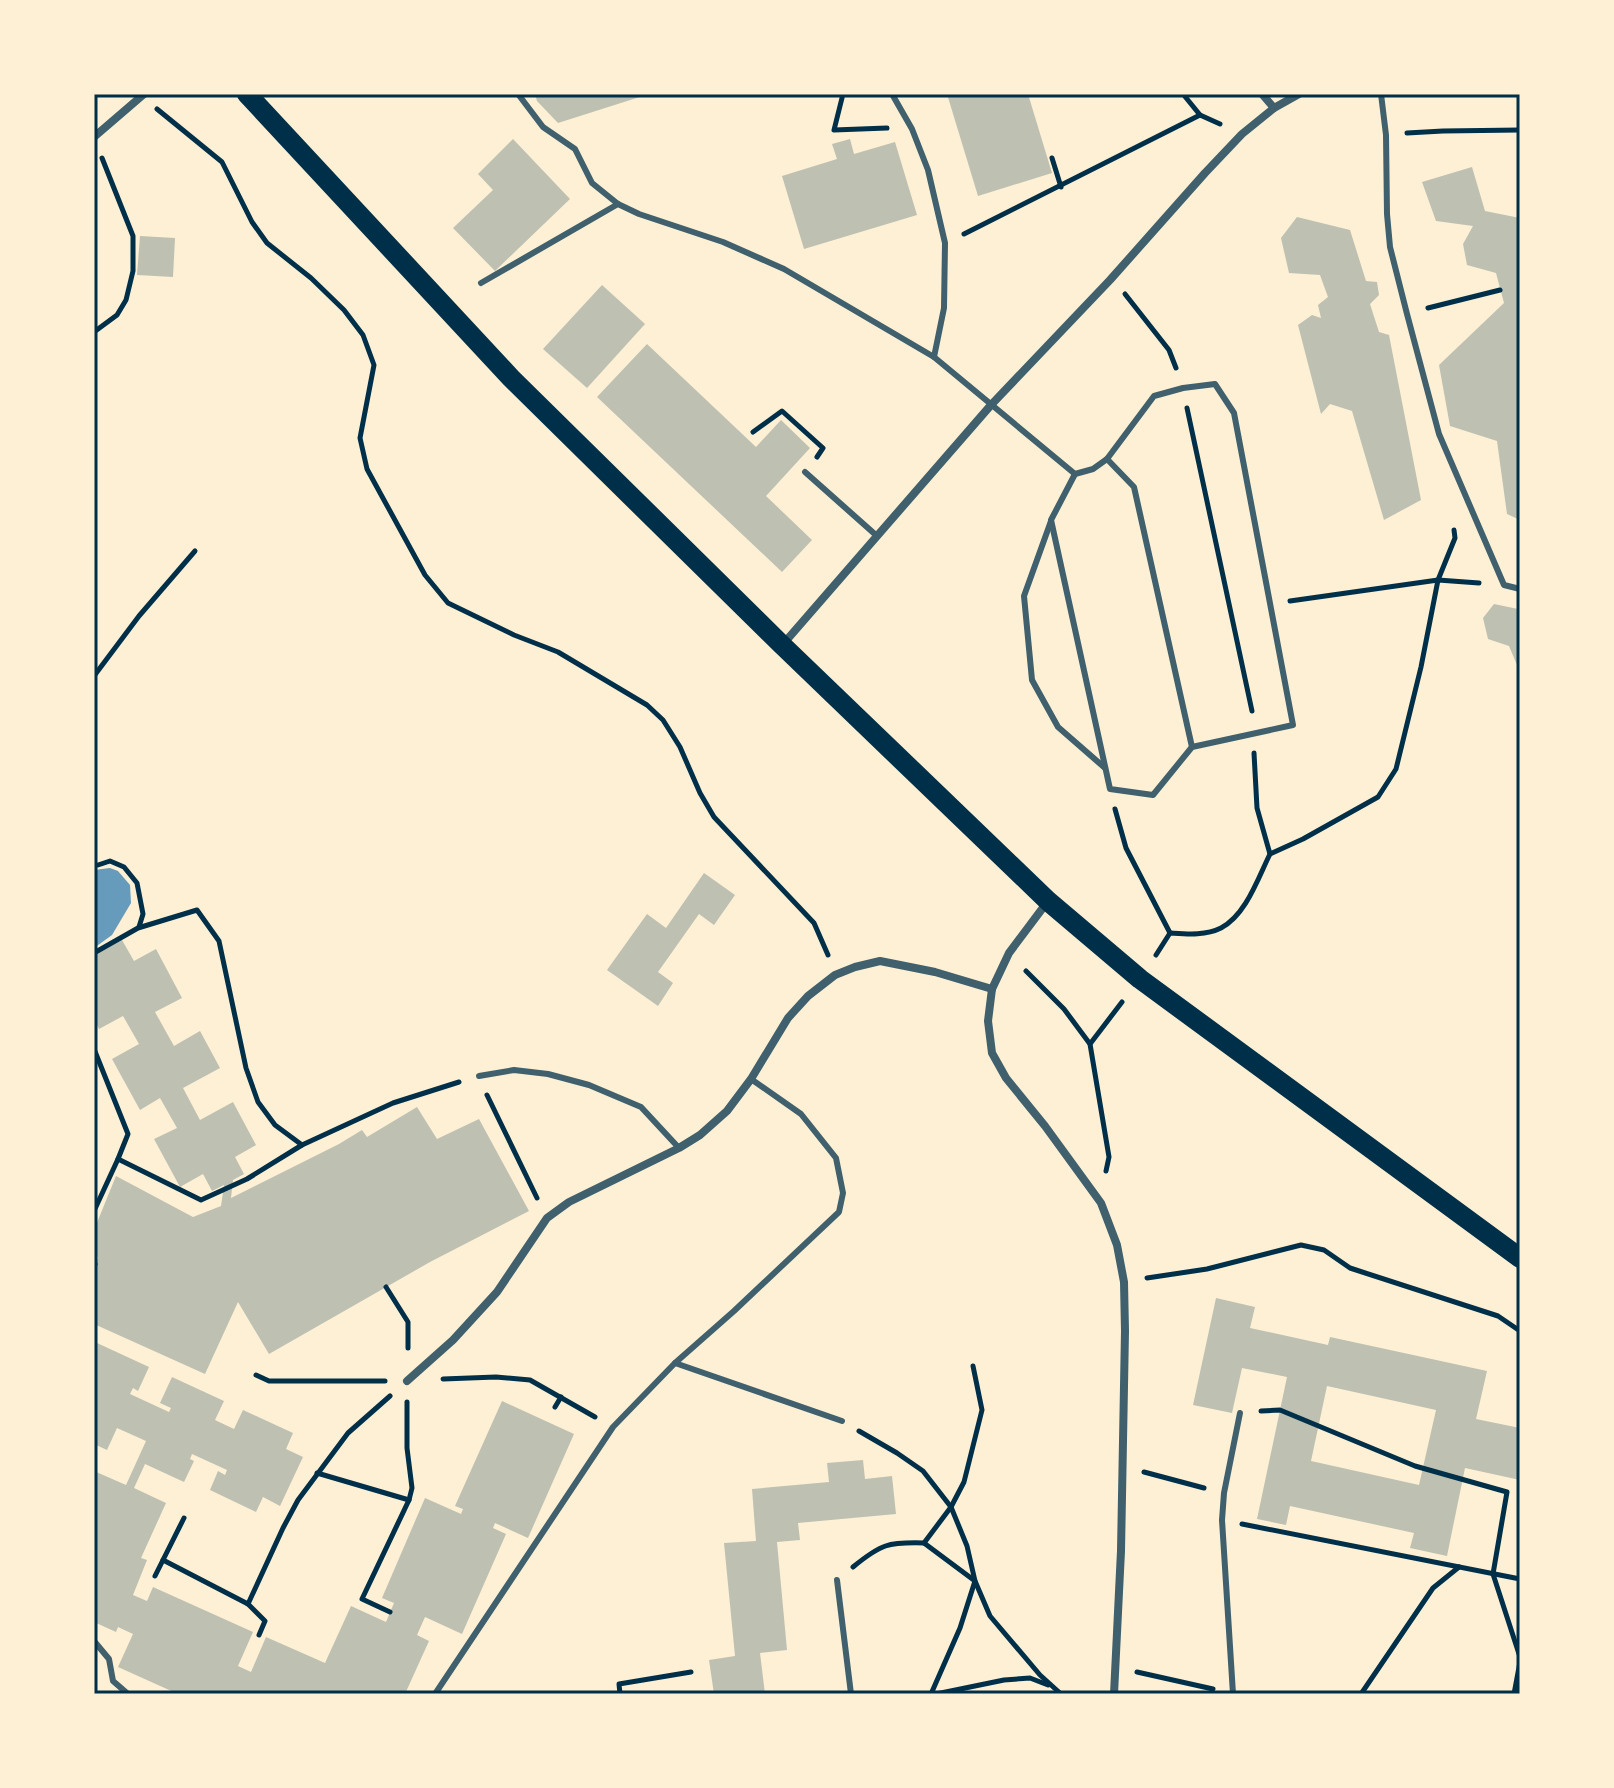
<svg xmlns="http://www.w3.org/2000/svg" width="1614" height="1788" viewBox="0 0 1614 1788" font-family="Lato,sans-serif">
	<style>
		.water { fill: #669bbc }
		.building { fill: #bec0b2; fill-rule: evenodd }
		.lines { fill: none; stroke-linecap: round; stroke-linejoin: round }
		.path { stroke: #003049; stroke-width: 5 }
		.service { stroke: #3f606c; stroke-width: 6 }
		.minor { stroke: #3f606c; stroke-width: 8 }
		.primary { stroke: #003049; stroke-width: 20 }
		.neatline { fill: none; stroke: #003049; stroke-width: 3 }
	</style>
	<rect width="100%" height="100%" fill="#fdf0d5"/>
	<!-- water -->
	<path class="water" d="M 110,868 L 118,871 L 130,885 L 131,903 L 112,935 L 94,948 L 94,870 Z"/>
	<!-- building -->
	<g class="building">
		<path d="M 535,94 L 646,94 L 646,95 L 558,123 L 537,101 Z"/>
		<path d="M 947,94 L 1028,94 L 1052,173 L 978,196 Z"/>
		<path d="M 513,139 L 570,199 L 495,271 L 453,228 L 493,190 L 478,174 Z"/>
		<path d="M 850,139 L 854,154 L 895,142 L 917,215 L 804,249 L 782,176 L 837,159 L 832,144 Z"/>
		<path d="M 1472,167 L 1485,211 L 1520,218 L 1520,520 L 1507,514 L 1497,441 L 1450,426 L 1439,365 L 1504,303 L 1496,273 L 1467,265 L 1463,244 L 1473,226 L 1436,221 L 1422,182 Z"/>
		<path d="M 1297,217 L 1350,230 L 1366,281 L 1377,282 L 1379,295 L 1370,304 L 1379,332 L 1389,335 L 1421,500 L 1384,520 L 1352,411 L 1330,404 L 1321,414 L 1298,325 L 1312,315 L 1321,318 L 1318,305 L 1328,297 L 1320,275 L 1289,273 L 1281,238 Z"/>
		<path d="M 140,236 L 175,238 L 173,277 L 137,275 Z"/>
		<path d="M 602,285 L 645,324 L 587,388 L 543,349 Z"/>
		<path d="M 647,344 L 756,447 L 781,420 L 810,448 L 766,496 L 812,540 L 782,572 L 597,397 Z"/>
		<path d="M 1494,604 L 1518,609 L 1520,615 L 1520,665 L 1517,665 L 1509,646 L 1488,639 L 1483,618 Z"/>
		<path d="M 704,873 L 735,895 L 714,925 L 699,914 L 658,972 L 673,983 L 658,1006 L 607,970 L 647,914 L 666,928 Z"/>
		<path d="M 122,940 L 134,961 L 156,949 L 182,998 L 155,1012 L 174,1046 L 200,1031 L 220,1068 L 183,1088 L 200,1120 L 233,1102 L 256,1145 L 235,1157 L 244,1174 L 233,1180 L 231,1198 L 339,1144 L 362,1130 L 367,1137 L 417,1107 L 437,1139 L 479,1119 L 529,1211 L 430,1262 L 269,1354 L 238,1302 L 205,1374 L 94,1324 L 94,1266 L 98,1257 L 94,1255 L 94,1230 L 116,1176 L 193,1217 L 221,1206 L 224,1185 L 212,1191 L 203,1174 L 180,1187 L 154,1139 L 177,1128 L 160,1098 L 140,1110 L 112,1059 L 139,1044 L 123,1016 L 99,1029 L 94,1019 L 94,956 Z"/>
		<path d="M 1216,1298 L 1255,1307 L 1250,1328 L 1328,1345 L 1330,1337 L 1487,1371 L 1476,1419 L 1520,1428 L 1520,1480 L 1465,1468 L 1447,1556 L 1410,1548 L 1414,1533 L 1290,1506 L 1286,1525 L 1257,1519 L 1287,1377 L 1242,1368 L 1232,1413 L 1193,1405 ZM 1327,1386 L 1436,1410 L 1419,1485 L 1311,1461 Z"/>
		<path d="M 97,1343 L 149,1367 L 138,1391 L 133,1388 L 130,1394 L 169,1412 L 171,1408 L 160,1403 L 172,1377 L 224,1401 L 215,1420 L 234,1429 L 243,1410 L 293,1433 L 286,1449 L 303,1457 L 280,1506 L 263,1497 L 256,1512 L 210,1490 L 218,1471 L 225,1475 L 227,1470 L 192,1454 L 190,1459 L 194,1461 L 184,1482 L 145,1464 L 134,1488 L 166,1503 L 141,1558 L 147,1560 L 133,1595 L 147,1601 L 153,1587 L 253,1632 L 238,1666 L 251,1672 L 266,1637 L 325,1663 L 351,1606 L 386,1622 L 394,1603 L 382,1598 L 425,1498 L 461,1514 L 463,1509 L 455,1506 L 502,1401 L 574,1434 L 528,1538 L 495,1523 L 493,1528 L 506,1534 L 462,1634 L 425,1617 L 417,1635 L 429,1641 L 405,1694 L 178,1694 L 118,1667 L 133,1634 L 118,1627 L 116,1632 L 94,1622 L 94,1471 L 126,1485 L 146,1441 L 117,1428 L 107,1450 L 94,1444 L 94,1351 Z"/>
		<path d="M 863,1460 L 865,1479 L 892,1476 L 896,1514 L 798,1523 L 800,1540 L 777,1542 L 787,1650 L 760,1653 L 765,1694 L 714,1694 L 709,1660 L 735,1656 L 724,1543 L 756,1541 L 752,1489 L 829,1482 L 827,1463 Z"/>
	</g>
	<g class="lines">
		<!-- path -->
		<g class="path">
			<path d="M 843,94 L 834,130 L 887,128"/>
			<path d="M 1183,94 L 1200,115"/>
			<path d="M 157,109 L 222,162 L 252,222 L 267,243 L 311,278 L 344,310 L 363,335 L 374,365 L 360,438 L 367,469 L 425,575 L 448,603 L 514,635 L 558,652 L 647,705 L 663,720 L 680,747 L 700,793 L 714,817 L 814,923 L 828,955"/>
			<path d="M 1407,133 L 1443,131 L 1520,130"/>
			<path d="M 1052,158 L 1061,187"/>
			<path d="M 964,234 L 1200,115 L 1220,124"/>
			<path d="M 1125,294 L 1169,350 L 1176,368"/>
			<path d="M 1428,308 L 1500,290"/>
			<path d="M 94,332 L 117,315 L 126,300 L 133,271 L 133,236 L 102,158"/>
			<path d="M 1187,408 L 1252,711"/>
			<path d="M 753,432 L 782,411 L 823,448 L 817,457"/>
			<path d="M 1290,601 L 1438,580 L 1479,583"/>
			<path d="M 94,676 L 139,616 L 195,551"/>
			<path d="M 1115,809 L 1126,848 L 1170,933"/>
			<path d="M 1270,854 L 1303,839 L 1378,797 L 1396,769 L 1421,667 L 1438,580 L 1455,538 L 1454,530"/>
			<path d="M 98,865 L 110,861 L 124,867 L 137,883 L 143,914 L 139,927"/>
			<path d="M 94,953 L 138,928 L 197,910 L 219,941 L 246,1068 L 258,1102 L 275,1125 L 302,1145"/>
			<path d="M 1156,955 L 1170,933 C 1186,934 1205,936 1221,928 C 1246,915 1258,878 1270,854 L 1257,808 L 1254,753"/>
			<path d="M 1026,971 L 1064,1009 L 1090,1044 L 1109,1157 L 1106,1171"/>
			<path d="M 1090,1044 L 1122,1002"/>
			<path d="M 94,1049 L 128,1134 L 118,1159"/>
			<path d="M 487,1095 L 537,1198"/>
			<path d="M 94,1211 L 118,1159 L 201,1200 L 247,1179 L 302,1145 L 393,1103 L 459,1082"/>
			<path d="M 94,1264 L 95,1264"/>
			<path d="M 1147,1278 L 1207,1269 L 1301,1245 L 1324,1250 L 1350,1268 L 1498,1316 L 1520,1331"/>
			<path d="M 386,1287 L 408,1322 L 408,1348"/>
			<path d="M 256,1375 L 269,1381 L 385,1381"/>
			<path d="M 443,1379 L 496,1377 L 530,1380 L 595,1417"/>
			<path d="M 555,1407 L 561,1397"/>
			<path d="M 1261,1411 L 1280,1410 L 1415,1466 L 1507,1492 L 1493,1574 L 1520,1657"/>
			<path d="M 859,1431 L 897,1453 L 923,1471 L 951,1507 L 967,1546 L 975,1581 L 990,1616 L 1040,1675 L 1061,1694"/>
			<path d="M 1144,1472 L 1204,1488"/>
			<path d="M 317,1473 L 409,1500"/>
			<path d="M 184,1518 L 163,1560 L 248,1604 L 265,1621 L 259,1635"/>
			<path d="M 1242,1524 L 1520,1579"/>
			<path d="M 924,1543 L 975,1581 L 960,1628 L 931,1694"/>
			<path d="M 853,1567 C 881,1544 888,1542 924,1543 L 951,1507 L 964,1482 L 982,1410 L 973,1366"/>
			<path d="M 155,1576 L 163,1560"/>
			<path d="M 248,1604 L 283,1528 L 298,1500 L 348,1433 L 390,1396"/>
			<path d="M 390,1612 L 362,1599 L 409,1500 L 412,1488 L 407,1448 L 407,1402"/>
			<path d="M 1137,1672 L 1213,1689"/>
			<path d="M 620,1694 L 619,1684 L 691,1672"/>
			<path d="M 936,1694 L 1004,1680 L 1030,1678 L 1048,1685"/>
			<path d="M 1361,1694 L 1433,1588 L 1459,1567"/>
			<path d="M 1514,1694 L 1520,1662"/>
		</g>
		<!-- service -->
		<g class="service">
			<path d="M 518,94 L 543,127 L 575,149 L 592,183 L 618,204 L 639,214 L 723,242 L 784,269 L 934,357 L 1075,474"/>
			<path d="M 892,94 L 912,129 L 928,170 L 945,243 L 944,308 L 934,357"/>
			<path d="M 1381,94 L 1386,135 L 1387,214 L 1390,247 L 1407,314 L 1439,434 L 1504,585 L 1520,589"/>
			<path d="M 481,283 L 618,204"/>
			<path d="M 1215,384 L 1234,413 L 1293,725 L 1192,747 L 1153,795 L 1110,789 L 1051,520 L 1075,474 L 1093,469 L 1107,459 L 1154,396 L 1183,388 Z"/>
			<path d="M 1107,459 L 1134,487 L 1192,747"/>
			<path d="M 805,472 L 877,536"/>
			<path d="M 1051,521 L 1024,596 L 1032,680 L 1058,727 L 1105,768"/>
			<path d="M 479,1076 L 514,1070 L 548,1074 L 589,1085 L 641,1107 L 679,1148"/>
			<path d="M 675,1363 L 842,1421"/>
			<path d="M 837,1580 L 851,1694"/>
			<path d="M 94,1641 L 109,1659 L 113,1681 L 128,1694"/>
			<path d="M 435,1694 L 613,1427 L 675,1363 L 734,1311 L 839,1212 L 843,1193 L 836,1158 L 801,1114 L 751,1079"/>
			<path d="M 1233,1694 L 1222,1520 L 1224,1493 L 1240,1413"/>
		</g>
		<!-- minor -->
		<g class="minor">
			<path d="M 1262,94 L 1274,108"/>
			<path d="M 94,137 L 144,94"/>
			<path d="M 784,643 L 991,405 L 1110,280 L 1205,173 L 1242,134 L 1274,108 L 1299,94"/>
			<path d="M 1048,901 L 1009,953 L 992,989 L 988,1021 L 992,1053 L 1006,1078 L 1045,1126 L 1101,1203 L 1117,1245 L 1124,1282 L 1125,1331 L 1121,1551 L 1114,1694"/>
			<path d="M 407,1381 L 453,1340 L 497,1292 L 547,1218 L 569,1202 L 679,1148 L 700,1135 L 727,1111 L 751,1079 L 788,1018 L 808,996 L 835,975 L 855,967 L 880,961 L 935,972 L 992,989"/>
		</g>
		<!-- primary -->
		<path class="primary" d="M 247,94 L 511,378 L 782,645 L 1048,901 L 1140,979 L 1520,1258"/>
	</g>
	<!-- border -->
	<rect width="1614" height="1788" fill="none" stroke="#fdf0d5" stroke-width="192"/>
	<rect x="96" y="96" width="1422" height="1596" class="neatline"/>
</svg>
